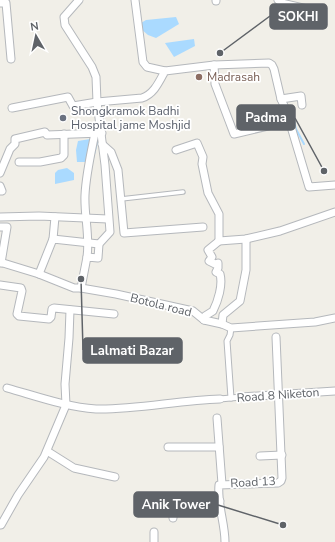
<svg xmlns="http://www.w3.org/2000/svg" width="335" height="542" viewBox="0 0 335 542" font-family="'Nunito Sans',sans-serif">
	<style>
		.water { fill: #aadaff }
		.lines { fill: none; stroke-linecap: round; stroke-linejoin: round }
		.stream { stroke: #aadaff; stroke-width: 2 }
		.service-casing { stroke: #b5b8bc; stroke-width: 5.5 }
		.pedestrian-casing { stroke: #b5b8bc; stroke-width: 7 }
		.minor-casing { stroke: #b5b8bc; stroke-width: 9 }
		.service { stroke: #fff; stroke-width: 3.5 }
		.pedestrian { stroke: #fff; stroke-width: 5 }
		.minor { stroke: #fff; stroke-width: 7 }
		.education-dot { fill: #8d6e63; stroke: #fff; stroke-width: 1.5 }
		.worship-dot { fill: #6b7280; stroke: #fff; stroke-width: 1.5 }
		.labels { text-anchor: middle; stroke-width: 3.5; stroke-linejoin: round; paint-order: stroke }
		.education-label { font-size: 12px; fill: #785e54; stroke: #fff; text-anchor: start }
		.worship-label { font-size: 12px; fill: #5b616d; stroke: #fff; text-anchor: start }
		.street-label { font-size: 12px; fill: #5f6368; stroke: #fff }
		.leader { fill: none; stroke: #5f6368; stroke-width: 1.5 }
		.callout-dot { fill: #5f6368; stroke: #fff; stroke-width: 1.5 }
		.callout { fill: #5f6368; stroke: #5f6368; stroke-width: 1.5 }
		.callout-label { font-size: 13px; text-anchor: middle; font-weight: bold; fill: #fff }
	</style>
	<rect width="100%" height="100%" fill="#f1efe8"/>
	<!-- water -->
	<g class="water">
		<path d="M 176,17 L 179,24 L 156,38 L 148,35 L 141,29 L 141,23 L 146,20 Z"/>
		<path d="M 194,39 L 195,46 L 174,57 L 165,43 Z"/>
		<path d="M 96,138 L 99,139 L 93,162 L 77,162 L 76,150 L 78,141 Z"/>
		<path d="M 67,168 L 74,173 L 74,180 L 55,184 L 55,173 L 58,170 Z"/>
	</g>
	<g class="lines">
		<!-- stream -->
		<path class="stream" d="M 291,109 L 296,129 L 304,144"/>
		<!-- service casing -->
		<g class="service-casing">
			<path id="service" d="M 121,199 L 183,192"/>
		</g>
		<!-- pedestrian casing -->
		<g class="pedestrian-casing">
			<g id="pedestrian">
				<path d="M 231,328 L 230,335 L 227,341 L 231,398"/>
				<path d="M 220,399 L 241,397"/>
			</g>
		</g>
		<!-- minor casing -->
		<g class="minor-casing">
			<g id="minor">
				<path d="M 135,0 L 143,62 L 147,67 L 165,71"/>
				<path d="M 278,0 L 282,3 L 307,9"/>
				<path d="M 216,1 L 216,0"/>
				<path d="M 0,3 L 6,3 L 11,59"/>
				<path d="M 214,65 L 215,84 L 234,134 L 289,121"/>
				<path d="M 281,99 L 301,96 L 302,105"/>
				<path d="M 12,108 L 68,97 L 73,106 L 97,102 L 142,98 C 154,94 159,82 165,71 L 214,65 L 269,63 L 272,65 L 274,69 L 281,99 L 286,110 L 309,187 L 335,185"/>
				<path d="M 102,144 L 111,152 L 118,170 L 124,233 L 203,227"/>
				<path d="M 176,150 L 197,143 L 203,157 L 202,164 L 208,193 L 219,214 L 219,241 L 246,239 L 280,231 L 335,212"/>
				<path d="M 19,162 L 40,162 L 61,158 L 64,155 L 64,134"/>
				<path d="M 0,173 L 10,149 L 15,144 L 15,139 L 45,132 L 47,135 L 102,133"/>
				<path d="M 0,186 L 2,191 L 0,191"/>
				<path d="M 0,217 L 39,216 L 108,219"/>
				<path d="M 0,227 L 7,227 L 1,263"/>
				<path d="M 53,239 L 55,217"/>
				<path d="M 87,257 C 90,236 84,215 85,195 C 86,174 91,153 95,133"/>
				<path d="M 0,262 L 39,274 L 74,288 L 81,288 L 87,257 L 98,258 L 99,244 L 110,232 L 105,165 L 97,102 L 96,77 L 92,67 L 65,25 L 64,17 L 79,0"/>
				<path d="M 39,274 L 53,239 L 99,244"/>
				<path d="M 0,285 L 21,288 L 22,291 L 17,314 L 19,316 L 49,319 L 51,317 L 52,309 L 54,308 L 114,314"/>
				<path d="M 81,288 L 116,294 L 193,311 L 204,320 L 222,324 L 231,328 L 315,322 L 335,318"/>
				<path d="M 204,320 L 205,316 L 213,311 C 218,301 223,285 220,274 L 216,272 L 218,268 L 218,263 L 215,264 L 209,261 L 212,257 L 208,250 L 219,241"/>
				<path d="M 222,324 L 223,315 L 240,301 L 246,270 L 246,239"/>
				<path d="M 7,388 C 36,396 66,407 96,409 C 136,410 179,400 220,399"/>
				<path d="M 241,397 L 335,391"/>
				<path d="M 217,418 L 222,484"/>
				<path d="M 168,447 L 219,447"/>
				<path d="M 47,451 L 74,468 L 115,477"/>
				<path d="M 260,456 L 282,455"/>
				<path d="M 173,518 L 174,505 L 178,503 L 220,501"/>
				<path d="M 0,525 L 1,525 L 18,495 L 44,457 L 66,405 L 65,384 L 69,338 L 70,310"/>
				<path d="M 154,532 L 154,542"/>
				<path d="M 225,542 C 225,523 217,504 219,485 L 278,483 L 281,481 L 282,478 L 276,337"/>
			</g>
		</g>
		<!-- service -->
		<use href="#service" class="service"/>
		<!-- pedestrian -->
		<use href="#pedestrian" class="pedestrian"/>
		<!-- minor -->
		<use href="#minor" class="minor"/>
	</g>
	<!-- markers -->
	<circle class="education-dot" cx="199" cy="77" r="4"/>
	<circle class="worship-dot" cx="63" cy="118" r="4"/>
	<g class="labels">
		<!-- education labels -->
		<g class="education-label">
			<text x="207" y="81">Madrasah</text>
		</g>
		<!-- worship labels -->
		<g class="worship-label">
			<text x="71" y="115">Shongkramok Badhi<tspan x="71" dy="14">Hospital jame Moshjid</tspan></text>
		</g>
		<!-- street labels -->
		<g class="street-label">
			<text transform="translate(161 305) rotate(14)" y="4">Botola road</text>
			<text transform="translate(278 395) rotate(-4)" y="4">Road 8 Niketon</text>
			<text transform="translate(253 482) rotate(-3)" y="4">Road 13</text>
		</g>
	</g>
	<!-- callouts -->
	<path class="leader" d="M220 53L270 16M324 171L295 118M81 279L83 350M283 525L218 505"/>
	<g class="callout-dot">
		<circle cx="220" cy="53" r="4"/>
		<circle cx="324" cy="171" r="4"/>
		<circle cx="81" cy="279" r="4"/>
		<circle cx="283" cy="525" r="4"/>
	</g>
	<g class="callout">
		<rect x="270" y="4" width="57" height="25" rx="4"/>
		<rect x="237" y="105" width="58" height="25" rx="4"/>
		<rect x="83" y="338" width="99" height="25" rx="4"/>
		<rect x="134" y="492" width="84" height="25" rx="4"/>
	</g>
	<g class="callout-label">
		<text x="298" y="21">SOKHI</text>
		<text x="266" y="122">Padma</text>
		<text x="132" y="355">Lalmati Bazar</text>
		<text x="176" y="509">Anik Tower</text>
	</g>
	<!-- north arrow -->
	<g transform="translate(36 36) rotate(351)" stroke="#ffffff" stroke-width="3" paint-order="stroke">
	<path d="M0-3L7 15L0 10L-7 15Z" fill="#5f6368"/>
	<text y="-6" font-size="11" font-weight="bold" text-anchor="middle" fill="#5f6368">N</text>
	</g>
</svg>
